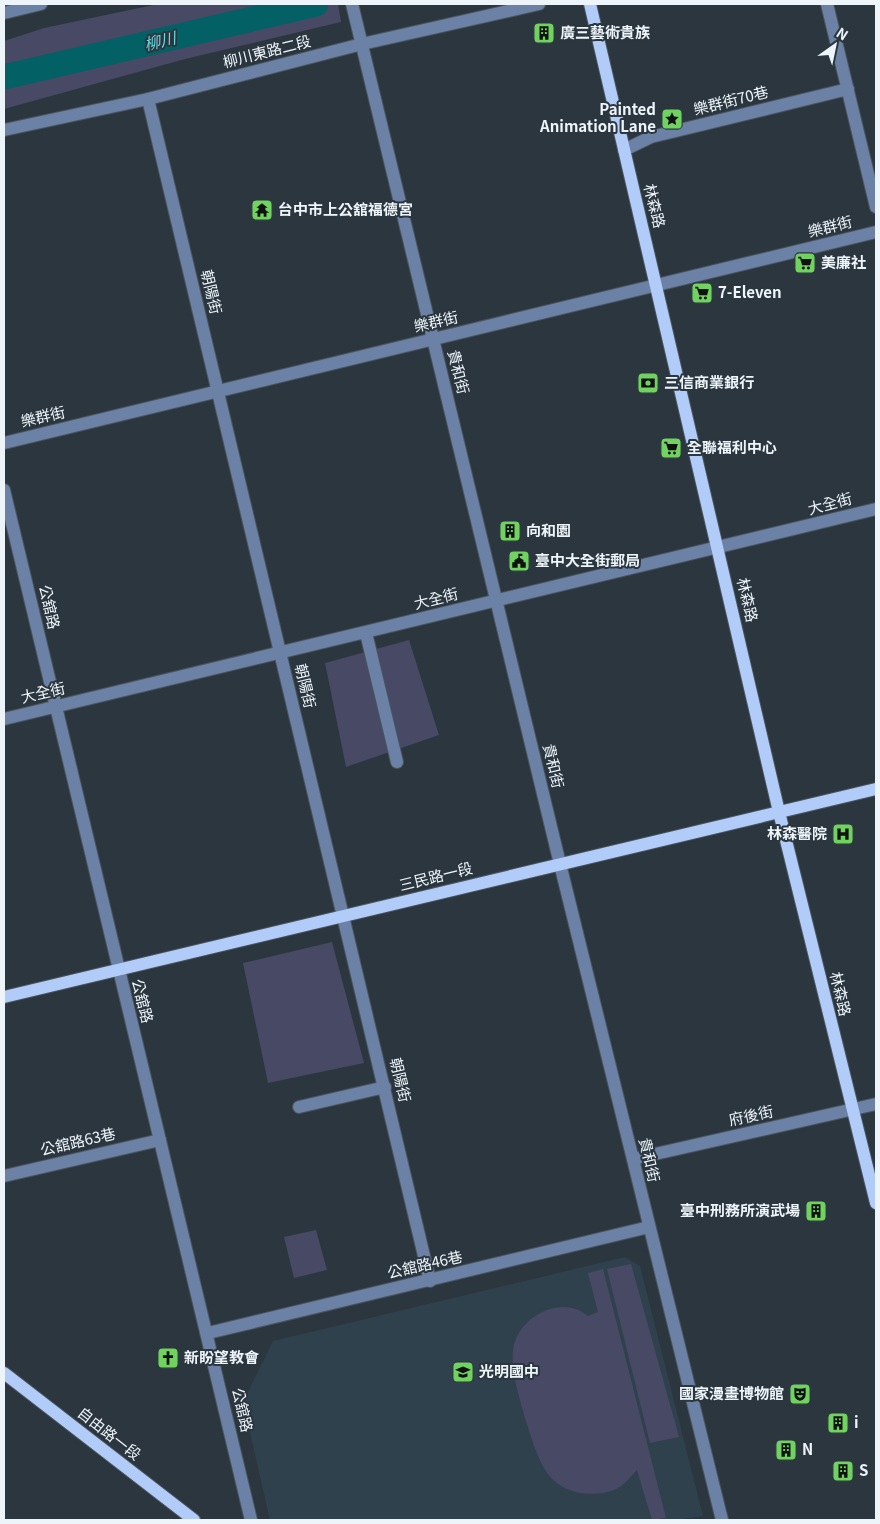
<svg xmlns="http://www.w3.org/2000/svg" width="880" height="1524" viewBox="0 0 880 1524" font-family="Georgia,'Noto Sans TC',serif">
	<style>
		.built { fill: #30414e }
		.green { fill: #474965 }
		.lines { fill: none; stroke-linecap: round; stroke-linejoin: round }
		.river { stroke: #036165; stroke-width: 25 }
		.minor-casing { stroke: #4a545d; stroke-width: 14 }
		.major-casing { stroke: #4a545d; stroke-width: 14 }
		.minor { stroke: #6b81a5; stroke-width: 12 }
		.major { stroke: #b2ccf9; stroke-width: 12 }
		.labels { text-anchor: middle; stroke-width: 4; stroke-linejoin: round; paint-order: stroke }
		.poi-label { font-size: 15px; font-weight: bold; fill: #edf4fa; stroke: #2b363f; text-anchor: start }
		.street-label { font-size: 15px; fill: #edf4fa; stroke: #2b363f }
		.water-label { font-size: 16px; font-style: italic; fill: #67dbe2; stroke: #2b363f }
	</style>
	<rect width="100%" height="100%" fill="#2b363f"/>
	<!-- built -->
	<path class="built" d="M 625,1257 L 640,1266 L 703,1516 L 676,1520 L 270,1520 L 243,1402 L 273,1341 Z"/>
	<!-- green -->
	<g class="green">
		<path d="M 158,4 L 338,4 L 341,22 L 185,59 L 4,109 L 4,41 L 44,28 Z"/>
		<path d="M 409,640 L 439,735 L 346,767 L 325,663 Z"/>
		<path d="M 332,942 L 364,1063 L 268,1083 L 243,963 Z"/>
		<path d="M 316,1230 L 327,1270 L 294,1278 L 284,1237 Z"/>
		<path d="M 631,1264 L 679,1437 L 650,1443 L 607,1269 Z"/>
		<path d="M 603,1269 L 666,1518 L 652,1520 L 637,1470 C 630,1477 624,1486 614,1490 C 592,1498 562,1494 548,1474 C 537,1459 531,1436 525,1418 C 519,1396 511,1373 513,1351 C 516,1317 562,1293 588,1316 L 598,1312 L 588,1273 Z"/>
	</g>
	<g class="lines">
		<!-- river -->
		<path class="river" d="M 4,77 L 316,4"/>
		<!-- minor casing -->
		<g class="minor-casing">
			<g id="minor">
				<path d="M 352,4 L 560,864 L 722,1520"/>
				<path d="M 827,4 L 876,207"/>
				<path d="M 4,13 L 41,4"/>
				<path d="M 148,99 L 430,1281"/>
				<path d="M 4,130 L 148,99 L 362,44 L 539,4"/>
				<path d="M 624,150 L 651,137 L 848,89"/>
				<path d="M 4,443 L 876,232"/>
				<path d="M 4,490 L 251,1520"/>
				<path d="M 366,633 L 397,762"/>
				<path d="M 4,719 L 876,509"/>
				<path d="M 299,1107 L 385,1087"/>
				<path d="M 633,1159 L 876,1104"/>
				<path d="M 4,1176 L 160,1140"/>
				<path d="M 208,1333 L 649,1227"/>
			</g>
		</g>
		<!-- major casing -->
		<g class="major-casing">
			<g id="major">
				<path d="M 590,4 L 779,812 L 876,1203"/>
				<path d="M 4,997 L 876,789"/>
				<path d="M 4,1373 L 194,1520"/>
			</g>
		</g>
		<!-- minor -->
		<use href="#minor" class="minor"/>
		<!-- major -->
		<use href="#major" class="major"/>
	</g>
	<!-- icons -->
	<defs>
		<g id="building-square" transform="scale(1.125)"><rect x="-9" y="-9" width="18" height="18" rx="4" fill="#70d35f" stroke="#2b363f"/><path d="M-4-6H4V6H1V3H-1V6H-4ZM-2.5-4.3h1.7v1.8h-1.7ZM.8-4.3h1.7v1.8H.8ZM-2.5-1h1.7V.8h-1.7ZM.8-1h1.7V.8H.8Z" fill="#111"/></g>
		<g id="sight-square" transform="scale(1.125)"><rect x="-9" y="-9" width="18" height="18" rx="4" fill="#70d35f" stroke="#2b363f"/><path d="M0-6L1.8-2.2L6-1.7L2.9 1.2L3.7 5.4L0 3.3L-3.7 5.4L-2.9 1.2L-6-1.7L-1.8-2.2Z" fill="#111"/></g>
		<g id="temple-square" transform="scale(1.125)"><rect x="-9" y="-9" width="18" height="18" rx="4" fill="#70d35f" stroke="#2b363f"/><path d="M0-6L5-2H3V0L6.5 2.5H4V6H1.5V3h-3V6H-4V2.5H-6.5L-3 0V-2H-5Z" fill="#111"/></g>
		<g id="supermarket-square" transform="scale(1.125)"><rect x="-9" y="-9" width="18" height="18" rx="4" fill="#70d35f" stroke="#2b363f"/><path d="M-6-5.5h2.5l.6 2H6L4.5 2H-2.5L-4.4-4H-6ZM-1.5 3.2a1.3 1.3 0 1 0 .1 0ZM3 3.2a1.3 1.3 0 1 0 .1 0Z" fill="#111"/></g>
		<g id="bank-square" transform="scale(1.125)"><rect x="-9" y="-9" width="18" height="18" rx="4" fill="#70d35f" stroke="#2b363f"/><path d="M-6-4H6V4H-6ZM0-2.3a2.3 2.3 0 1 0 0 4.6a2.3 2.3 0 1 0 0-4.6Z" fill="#111"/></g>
		<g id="civic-square" transform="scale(1.125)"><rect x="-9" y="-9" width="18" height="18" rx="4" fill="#70d35f" stroke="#2b363f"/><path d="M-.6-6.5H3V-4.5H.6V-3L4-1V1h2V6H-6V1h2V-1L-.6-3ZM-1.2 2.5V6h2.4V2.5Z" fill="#111"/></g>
		<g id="hospital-square" transform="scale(1.125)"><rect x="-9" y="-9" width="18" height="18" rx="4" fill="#70d35f" stroke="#2b363f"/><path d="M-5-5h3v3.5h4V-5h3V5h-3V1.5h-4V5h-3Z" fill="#111"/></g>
		<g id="church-square" transform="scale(1.125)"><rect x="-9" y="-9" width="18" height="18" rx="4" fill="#70d35f" stroke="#2b363f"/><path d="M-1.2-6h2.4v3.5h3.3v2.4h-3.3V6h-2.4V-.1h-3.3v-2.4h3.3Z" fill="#111"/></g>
		<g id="school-square" transform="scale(1.125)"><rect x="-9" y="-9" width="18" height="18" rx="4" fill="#70d35f" stroke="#2b363f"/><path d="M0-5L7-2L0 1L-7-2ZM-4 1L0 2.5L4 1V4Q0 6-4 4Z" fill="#111"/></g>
		<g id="theatre-square" transform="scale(1.125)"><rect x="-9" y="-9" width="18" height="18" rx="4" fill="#70d35f" stroke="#2b363f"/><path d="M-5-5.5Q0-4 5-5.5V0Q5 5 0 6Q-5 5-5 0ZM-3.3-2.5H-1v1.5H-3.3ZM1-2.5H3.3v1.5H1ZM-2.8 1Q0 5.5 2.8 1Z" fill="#111"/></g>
	</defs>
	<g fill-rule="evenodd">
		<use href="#building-square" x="544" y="33"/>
		<use href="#sight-square" x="672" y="119"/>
		<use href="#temple-square" x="262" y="210"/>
		<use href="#supermarket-square" x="805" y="263"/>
		<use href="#supermarket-square" x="702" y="293"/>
		<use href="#bank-square" x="648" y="383"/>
		<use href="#supermarket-square" x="671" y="448"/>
		<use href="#building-square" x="510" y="531"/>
		<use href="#civic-square" x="519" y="561"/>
		<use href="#hospital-square" x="843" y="834"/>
		<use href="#building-square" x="816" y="1211"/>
		<use href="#church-square" x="168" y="1358"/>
		<use href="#school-square" x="463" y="1372"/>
		<use href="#theatre-square" x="800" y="1394"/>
		<use href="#building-square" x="838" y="1423"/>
		<use href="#building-square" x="786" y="1450"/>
		<use href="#building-square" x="843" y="1471"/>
	</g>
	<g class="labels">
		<!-- poi labels -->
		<g class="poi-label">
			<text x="560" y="38">廣三藝術貴族</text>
			<text x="656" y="115" text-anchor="end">Painted<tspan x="656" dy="17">Animation Lane</tspan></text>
			<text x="278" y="215">台中市上公舘福德宮</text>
			<text x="821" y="268">美廉社</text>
			<text x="718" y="298">7-Eleven</text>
			<text x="664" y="388">三信商業銀行</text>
			<text x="687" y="453">全聯福利中心</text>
			<text x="526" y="536">向和園</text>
			<text x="535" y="566">臺中大全街郵局</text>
			<text x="827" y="839" text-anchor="end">林森醫院</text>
			<text x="800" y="1216" text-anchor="end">臺中刑務所演武場</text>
			<text x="184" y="1363">新盼望教會</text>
			<text x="479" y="1377">光明國中</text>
			<text x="784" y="1399" text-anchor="end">國家漫畫博物館</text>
			<text x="854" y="1428">i</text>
			<text x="802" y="1455">N</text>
			<text x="859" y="1476">S</text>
		</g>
		<!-- street labels -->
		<g class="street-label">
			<text transform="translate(267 52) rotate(-14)" y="5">柳川東路二段</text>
			<text transform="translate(731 101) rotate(-14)" y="5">樂群街70巷</text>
			<text transform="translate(654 206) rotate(76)" y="5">林森路</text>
			<text transform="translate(830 227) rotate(-14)" y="5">樂群街</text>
			<text transform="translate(211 292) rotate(77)" y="5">朝陽街</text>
			<text transform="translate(436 322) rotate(-13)" y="5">樂群街</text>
			<text transform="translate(458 372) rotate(76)" y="5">貴和街</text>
			<text transform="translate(43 417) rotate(-13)" y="5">樂群街</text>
			<text transform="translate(830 504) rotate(-15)" y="5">大全街</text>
			<text transform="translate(436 599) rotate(-14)" y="5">大全街</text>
			<text transform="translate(747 600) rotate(77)" y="5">林森路</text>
			<text transform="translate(49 607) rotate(77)" y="5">公舘路</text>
			<text transform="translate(305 686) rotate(77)" y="5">朝陽街</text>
			<text transform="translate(43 693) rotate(-13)" y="5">大全街</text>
			<text transform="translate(553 766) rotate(77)" y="5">貴和街</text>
			<text transform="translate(436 877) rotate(-14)" y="5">三民路一段</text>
			<text transform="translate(840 994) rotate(77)" y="5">林森路</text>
			<text transform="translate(142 1001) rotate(76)" y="5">公舘路</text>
			<text transform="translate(400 1080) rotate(77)" y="5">朝陽街</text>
			<text transform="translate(751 1116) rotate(-12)" y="5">府後街</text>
			<text transform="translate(78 1142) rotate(-13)" y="5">公舘路63巷</text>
			<text transform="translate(649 1160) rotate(77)" y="5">貴和街</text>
			<text transform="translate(425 1265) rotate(-13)" y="5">公舘路46巷</text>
			<text transform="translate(242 1410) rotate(77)" y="5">公舘路</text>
			<text transform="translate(109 1434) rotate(38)" y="5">自由路一段</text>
		</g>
		<!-- water labels -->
		<g class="water-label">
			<text transform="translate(160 41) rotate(-13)" y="6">柳川</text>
		</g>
	</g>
	<!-- border -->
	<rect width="880" height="1524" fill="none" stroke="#edf4fa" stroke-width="10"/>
	<!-- north arrow -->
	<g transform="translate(835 45) rotate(33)" stroke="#2b363f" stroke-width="4" paint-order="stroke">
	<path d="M0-4L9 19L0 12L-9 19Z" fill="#edf4fa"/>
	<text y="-8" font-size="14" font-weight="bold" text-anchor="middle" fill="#edf4fa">N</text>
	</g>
</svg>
